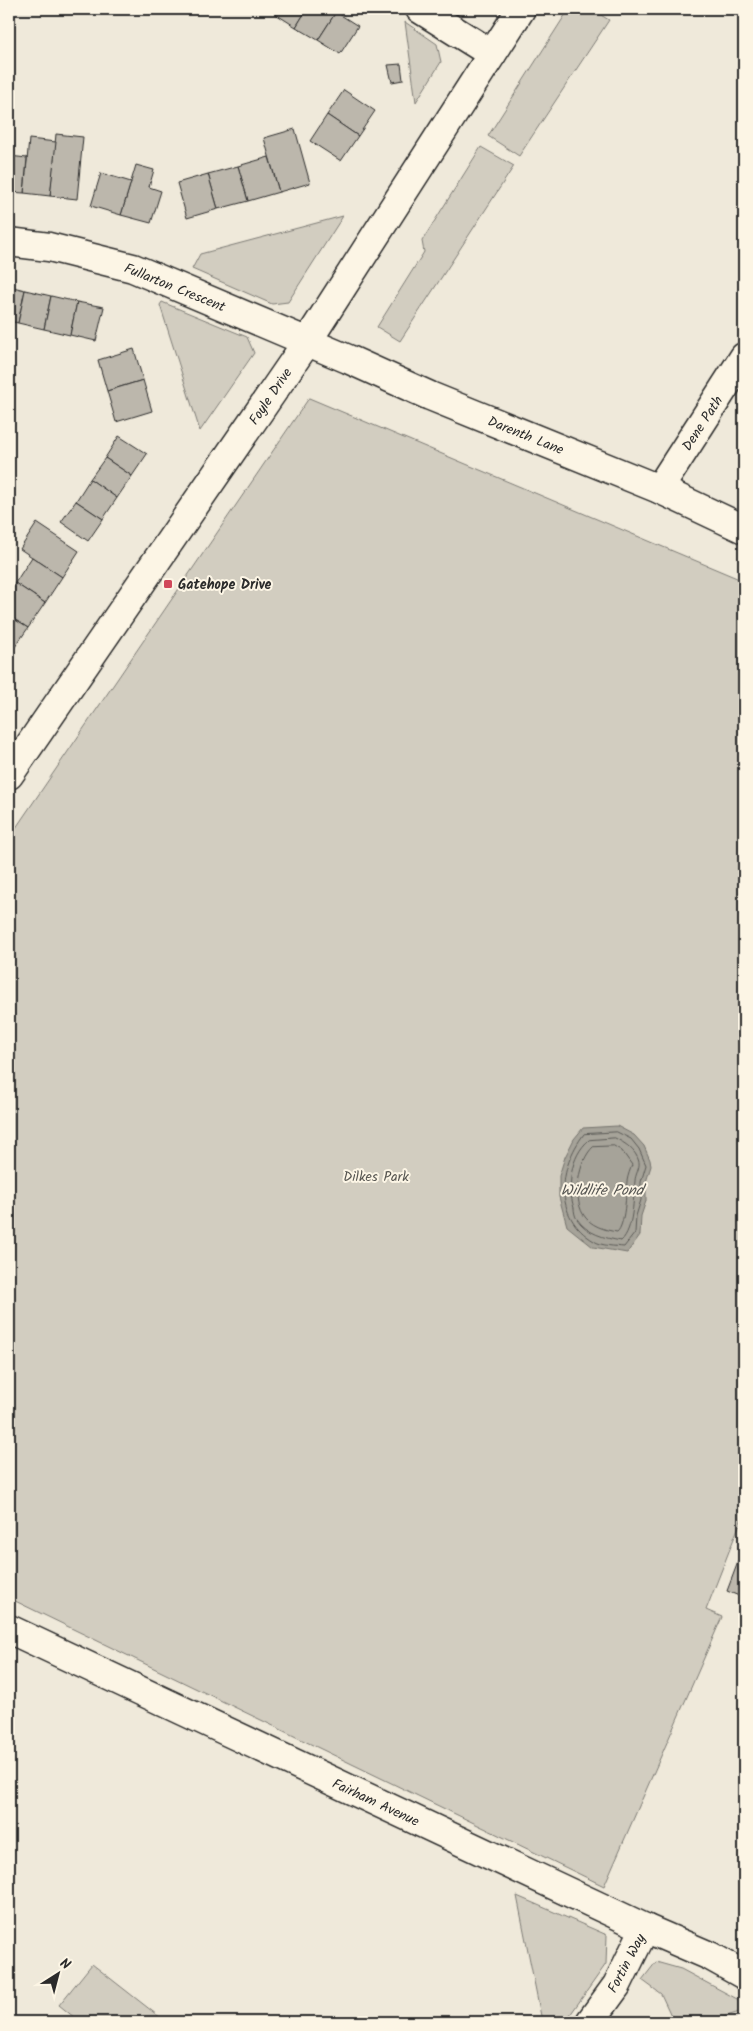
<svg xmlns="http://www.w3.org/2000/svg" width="753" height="2031" viewBox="0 0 753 2031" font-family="Kalam,sans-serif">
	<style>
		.green { fill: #d2cdc0; stroke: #7e7c76 }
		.water { fill: #a6a399; stroke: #75736d }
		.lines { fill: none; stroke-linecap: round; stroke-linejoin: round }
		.shore { stroke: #5c5b57; stroke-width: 1 }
		.building { fill: #bcb7ac; stroke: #2b2b2b }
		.minor-casing { stroke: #2b2b2b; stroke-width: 31 }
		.minor { stroke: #fcf5e5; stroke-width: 28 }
		.poi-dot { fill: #d1495b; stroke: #fcf5e5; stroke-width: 2 }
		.labels { text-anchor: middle; stroke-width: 4; stroke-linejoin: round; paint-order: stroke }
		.street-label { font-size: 14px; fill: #2b2b2b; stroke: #fcf5e5 }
		.poi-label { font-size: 14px; font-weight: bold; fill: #2b2b2b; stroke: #fcf5e5; text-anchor: start }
		.park-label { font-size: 14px; fill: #555450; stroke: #fcf5e5 }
		.water-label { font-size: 15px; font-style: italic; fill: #565552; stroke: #fcf5e5 }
	</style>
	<rect width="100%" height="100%" fill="#efe9da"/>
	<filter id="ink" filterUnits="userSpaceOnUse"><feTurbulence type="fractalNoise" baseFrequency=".02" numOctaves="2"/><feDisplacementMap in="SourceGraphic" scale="10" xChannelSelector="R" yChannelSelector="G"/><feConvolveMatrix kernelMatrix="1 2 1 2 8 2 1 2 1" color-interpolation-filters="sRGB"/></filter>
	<g filter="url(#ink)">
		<!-- green -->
		<g class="green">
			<path d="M 569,9 L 591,9 L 609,20 L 519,156 L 488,136 Z"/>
			<path d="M 405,22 L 437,44 L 441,62 L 416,102 Z"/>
			<path d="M 481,147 L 514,166 L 400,341 L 377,327 L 424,252 L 422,241 Z"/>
			<path d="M 343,216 L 288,302 L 272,304 L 192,269 L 200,254 Z"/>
			<path d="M 162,302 L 247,337 L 254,353 L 200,431 L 160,305 Z"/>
			<path d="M 309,398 L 744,581 L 744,1513 L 706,1610 L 722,1617 L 604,1886 L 9,1598 L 9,838 Z"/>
			<path d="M 517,1896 L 607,1935 L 606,1964 L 565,2022 L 542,2021 Z"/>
			<path d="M 656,1962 L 681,1969 L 739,2000 L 740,2012 L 706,2022 L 674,2022 L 661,1994 L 642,1980 Z"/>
			<path d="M 92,1964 L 166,2022 L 80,2022 L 59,2005 Z"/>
		</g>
		<!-- water -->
		<path class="water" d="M 617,1126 L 634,1135 L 644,1146 L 650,1160 L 651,1166 L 646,1182 L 646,1201 L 641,1216 L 640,1235 L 627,1253 L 593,1247 L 567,1226 L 559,1197 L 559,1176 L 565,1157 L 574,1139 L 583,1128 Z"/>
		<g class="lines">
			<!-- shore -->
			<g class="shore">
				<path d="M 617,1132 L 631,1139 L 639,1149 L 646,1165 L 641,1182 L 641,1200 L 636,1216 L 635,1233 L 624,1247 C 615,1246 601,1246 594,1241 C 553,1217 558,1168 584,1134 Z"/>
				<path d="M 615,1138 C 625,1143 636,1150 639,1162 C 640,1168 635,1175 635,1181 C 633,1198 634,1229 621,1241 C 605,1238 587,1234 577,1219 C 575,1217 574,1211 574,1208 C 567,1186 570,1156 589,1140 Z"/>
				<path d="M 614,1146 L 622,1151 L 632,1165 C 630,1170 628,1175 627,1181 C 626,1192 625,1226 617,1232 C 605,1230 590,1226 583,1214 C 573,1197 578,1161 593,1147 Z"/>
			</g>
		</g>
		<!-- building -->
		<g class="building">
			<path d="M 276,9 L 307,9 L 296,27 L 274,13 Z"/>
			<path d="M 307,9 L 331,9 L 336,12 L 318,40 L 296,27 Z"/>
			<path d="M 336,12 L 358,26 L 340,54 L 318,40 Z"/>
			<path d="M 401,64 L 403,80 L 392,82 L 388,65 Z"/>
			<path d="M 344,90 L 375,111 L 358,136 L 327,115 Z"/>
			<path d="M 327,115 L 358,136 L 341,161 L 310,141 Z"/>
			<path d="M 295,129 L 310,183 L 279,192 L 264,138 Z"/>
			<path d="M 56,134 L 83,137 L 77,199 L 50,196 Z"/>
			<path d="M 29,139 L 56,142 L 50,196 L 24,193 Z"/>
			<path d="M 9,156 L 27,158 L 24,193 L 9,192 Z"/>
			<path d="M 269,157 L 279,192 L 248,201 L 238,166 Z"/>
			<path d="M 136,165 L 154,170 L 149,187 L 161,191 L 151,223 L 121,215 Z"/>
			<path d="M 238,166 L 248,201 L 218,209 L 208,174 Z"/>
			<path d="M 101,173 L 131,182 L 121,215 L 91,206 Z"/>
			<path d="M 208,174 L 218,209 L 187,218 L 177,183 Z"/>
			<path d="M 9,286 L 25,290 L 18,323 L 9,321 Z"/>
			<path d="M 25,290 L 51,296 L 44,329 L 18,323 Z"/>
			<path d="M 51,296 L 77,302 L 70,335 L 44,329 Z"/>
			<path d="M 77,302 L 104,307 L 96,341 L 70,335 Z"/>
			<path d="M 134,349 L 143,380 L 107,391 L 98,360 Z"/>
			<path d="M 143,380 L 152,411 L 116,422 L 107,391 Z"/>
			<path d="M 119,436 L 147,454 L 132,476 L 105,458 Z"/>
			<path d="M 105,458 L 132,476 L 117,498 L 90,479 Z"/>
			<path d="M 90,479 L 117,498 L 103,519 L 76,501 Z"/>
			<path d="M 76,501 L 103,519 L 88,541 L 61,522 Z"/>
			<path d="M 37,523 L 79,551 L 62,577 L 20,549 Z"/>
			<path d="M 32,557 L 62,577 L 45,603 L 15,583 Z"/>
			<path d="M 15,583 L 45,603 L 28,628 L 9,616 L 9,592 Z"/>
			<path d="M 9,616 L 28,628 L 10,654 L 9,653 Z"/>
			<path d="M 744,1546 L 744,1598 L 727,1591 Z"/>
		</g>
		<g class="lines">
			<!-- minor casing -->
			<g class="minor-casing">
				<g id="minor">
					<path d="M 420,9 L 492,54"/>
					<path d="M 9,242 L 49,247 L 133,268 L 348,359 L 430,396 L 659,489 L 744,529"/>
					<path d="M 659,489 L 744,357"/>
					<path d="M 9,775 L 307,342 L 521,9"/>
					<path d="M 9,1629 L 645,1928 L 710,1956 L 744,1975"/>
					<path d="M 590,2022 L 617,1985 L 645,1928"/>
				</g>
			</g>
			<!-- minor -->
			<use href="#minor" class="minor"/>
		</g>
	</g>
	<!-- markers -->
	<rect class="poi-dot" x="163" y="579" width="10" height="10" rx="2.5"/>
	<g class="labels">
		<!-- street labels -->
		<g class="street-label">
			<text transform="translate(175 287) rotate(22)" y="5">Fullarton Crescent</text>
			<text transform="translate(270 396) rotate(-56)" y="5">Foyle Drive</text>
			<text transform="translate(702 423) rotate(-57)" y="5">Dene Path</text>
			<text transform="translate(526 435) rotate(22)" y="5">Darenth Lane</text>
			<text transform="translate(376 1802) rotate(25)" y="5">Fairham Avenue</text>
			<text transform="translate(626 1963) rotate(-62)" y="5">Fortin Way</text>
		</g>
		<!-- poi labels -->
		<g class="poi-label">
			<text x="178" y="589">Gatehope Drive</text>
		</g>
		<!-- park labels -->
		<g class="park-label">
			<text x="376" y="1181">Dilkes Park</text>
		</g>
		<!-- water labels -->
		<g class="water-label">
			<text x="602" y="1195">Wildlife Pond</text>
		</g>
	</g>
	<!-- margin -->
	<rect width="753" height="2031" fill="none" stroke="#fcf5e5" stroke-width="30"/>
	<rect x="15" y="15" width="723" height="2001" fill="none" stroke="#2b2b2b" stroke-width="2" filter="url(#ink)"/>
	<!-- north arrow -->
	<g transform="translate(58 1974) rotate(36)" stroke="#fcf5e5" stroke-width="4" paint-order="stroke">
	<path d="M0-4L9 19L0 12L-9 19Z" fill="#2b2b2b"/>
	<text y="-8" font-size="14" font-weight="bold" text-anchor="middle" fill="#2b2b2b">N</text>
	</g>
</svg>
